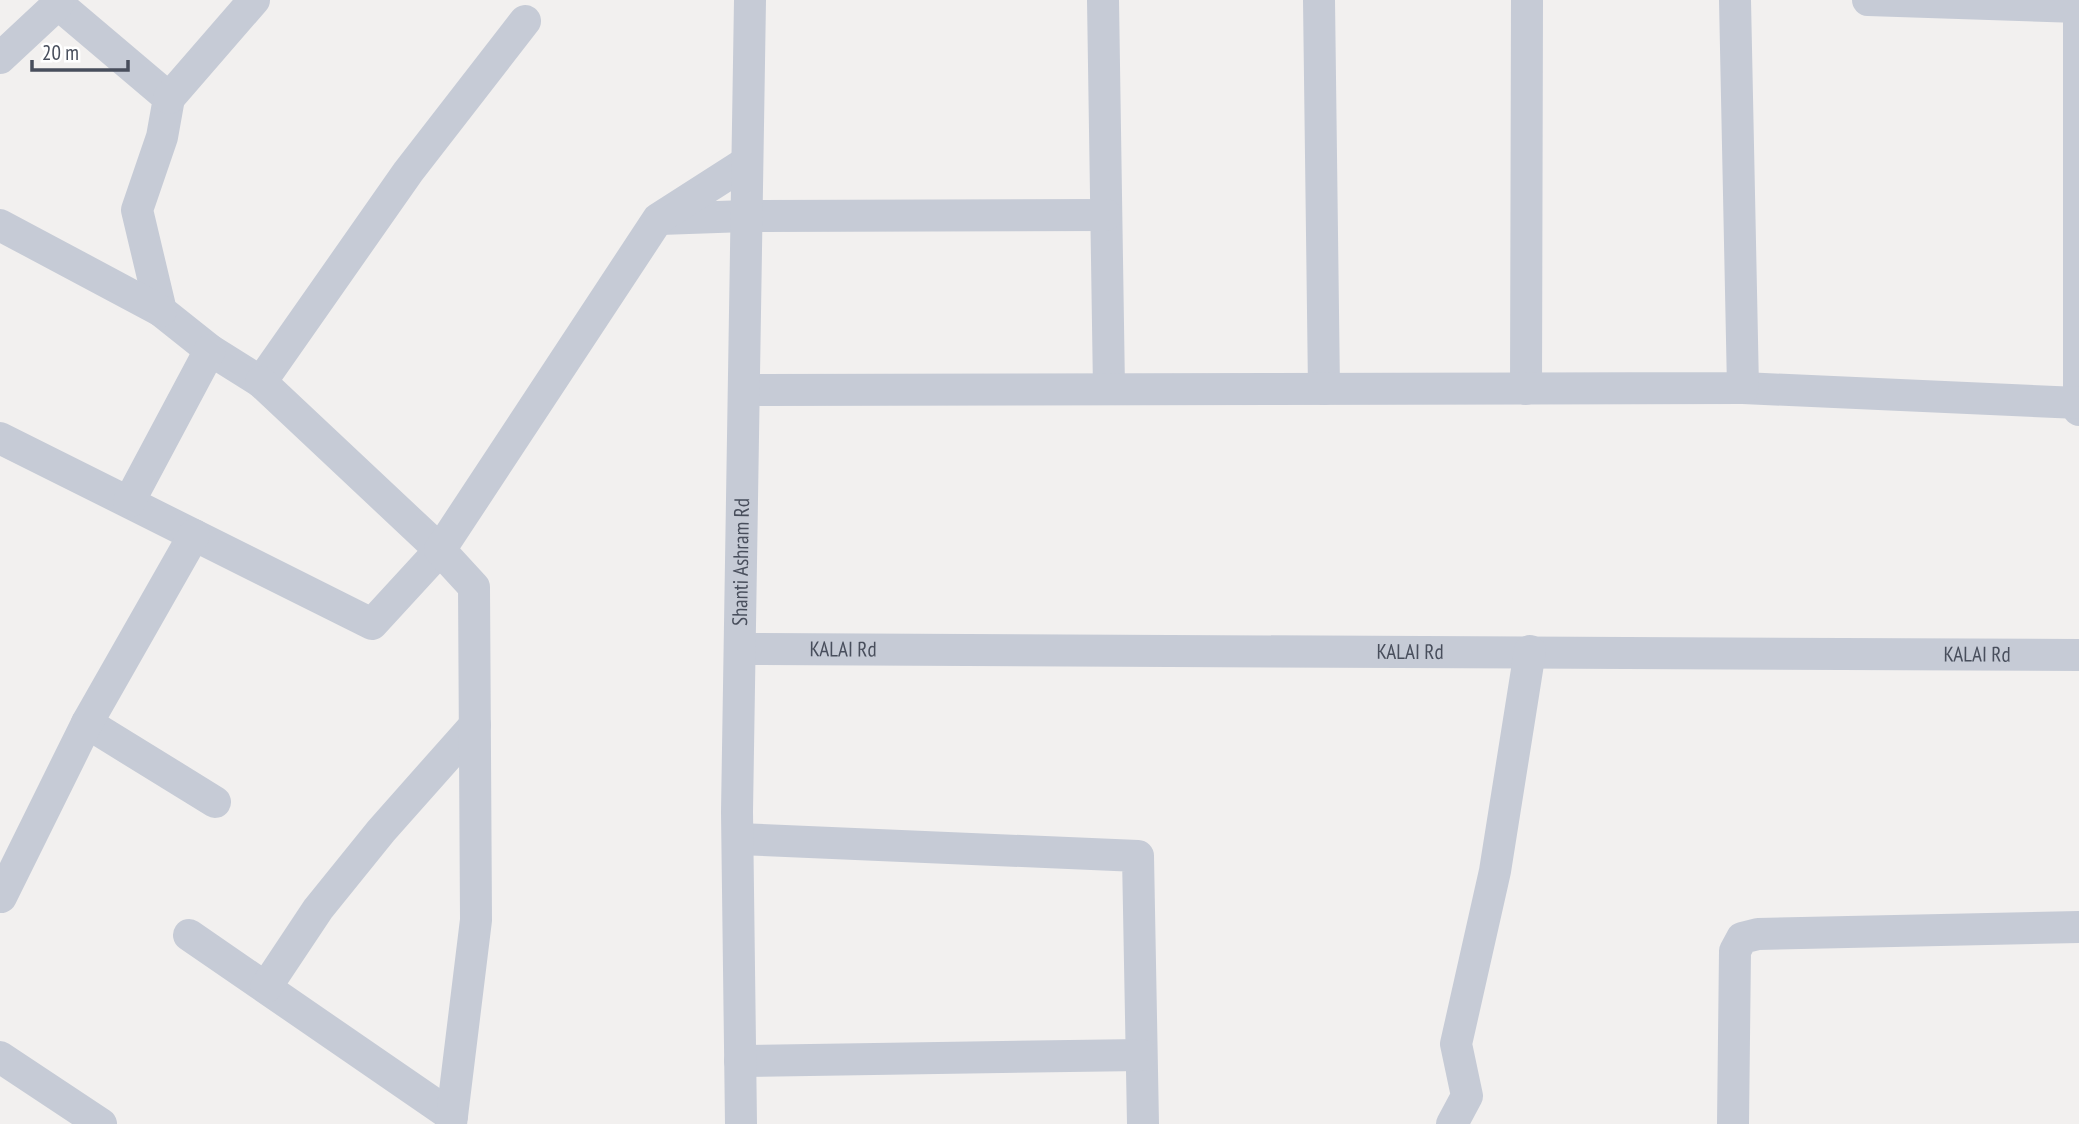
<svg xmlns="http://www.w3.org/2000/svg" width="2079" height="1124" viewBox="0 0 2079 1124" font-family="'PT Sans Narrow',sans-serif">
	<style>
		.lines { fill: none; stroke-linecap: round; stroke-linejoin: round }
		.street { stroke: #c6cbd6; stroke-width: 32 }
		.labels { text-anchor: middle; stroke-width: 5; stroke-linejoin: round; paint-order: stroke }
		.street-label { font-size: 21px; fill: #484e5c; stroke: #fff }
	</style>
	<rect width="100%" height="100%" fill="#f2f0ef"/>
	<g class="lines">
		<!-- street -->
		<g class="street">
			<path d="M 61,0 L 58,4 L 169,98 L 162,137 L 137,210 L 161,311 L 210,350 L 261,382 L 408,172 L 525,21"/>
			<path d="M 1103,0 L 1109,389"/>
			<path d="M 1319,0 L 1324,389"/>
			<path d="M 1868,0 L 2078,7"/>
			<path d="M 2079,0 L 2079,410"/>
			<path d="M 0,58 L 58,4"/>
			<path d="M 169,98 L 254,0"/>
			<path d="M 660,219 L 746,216 L 1106,215"/>
			<path d="M 0,225 L 161,311"/>
			<path d="M 1743,388 L 2079,403"/>
			<path d="M 1526,389 L 1527,0"/>
			<path d="M 744,390 L 1743,388 L 1735,0"/>
			<path d="M 0,438 L 372,624 L 440,550 L 261,382"/>
			<path d="M 129,502 L 210,350"/>
			<path id="s1" d="M 740,649 L 2079,655"/>
			<path d="M 87,723 L 215,802"/>
			<path d="M 738,839 L 1138,856 L 1143,1124"/>
			<path d="M 1,897 L 87,723 L 194,535"/>
			<path d="M 189,935 L 452,1116"/>
			<path d="M 266,987 L 318,909 L 381,831 L 475,725"/>
			<path d="M 0,1057 L 101,1124"/>
			<path d="M 740,1061 L 1141,1055"/>
			<path d="M 451,1124 L 476,920 L 474,587 L 440,550 L 658,219 L 747,162"/>
			<path id="s2" d="M 741,1124 L 737,812 L 750,0"/>
			<path d="M 1452,1124 L 1467,1096 L 1456,1044 L 1495,871 L 1530,651"/>
			<path d="M 1733,1124 L 1735,951 L 1742,938 L 1758,934 L 2079,927"/>
		</g>
	</g>
	<g class="labels">
		<!-- street labels -->
		<g class="street-label">
			<text dy="7" stroke="none"><textPath href="#s2" startOffset="562">Shanti Ashram Rd</textPath></text>
			<text dy="7" stroke="none"><textPath href="#s1" startOffset="103">KALAI Rd</textPath></text>
			<text dy="7" stroke="none"><textPath href="#s1" startOffset="670">KALAI Rd</textPath></text>
			<text dy="7" stroke="none"><textPath href="#s1" startOffset="1237">KALAI Rd</textPath></text>
		</g>
	</g>
	<!-- scale -->
	<path d="M32 60v10h96v-10" fill="none" stroke="#484e5c" stroke-width="3.5"/>
	<text x="42" y="60" font-size="21" fill="#484e5c" stroke="#ffffff" stroke-width="5" paint-order="stroke">20 m</text>
</svg>
